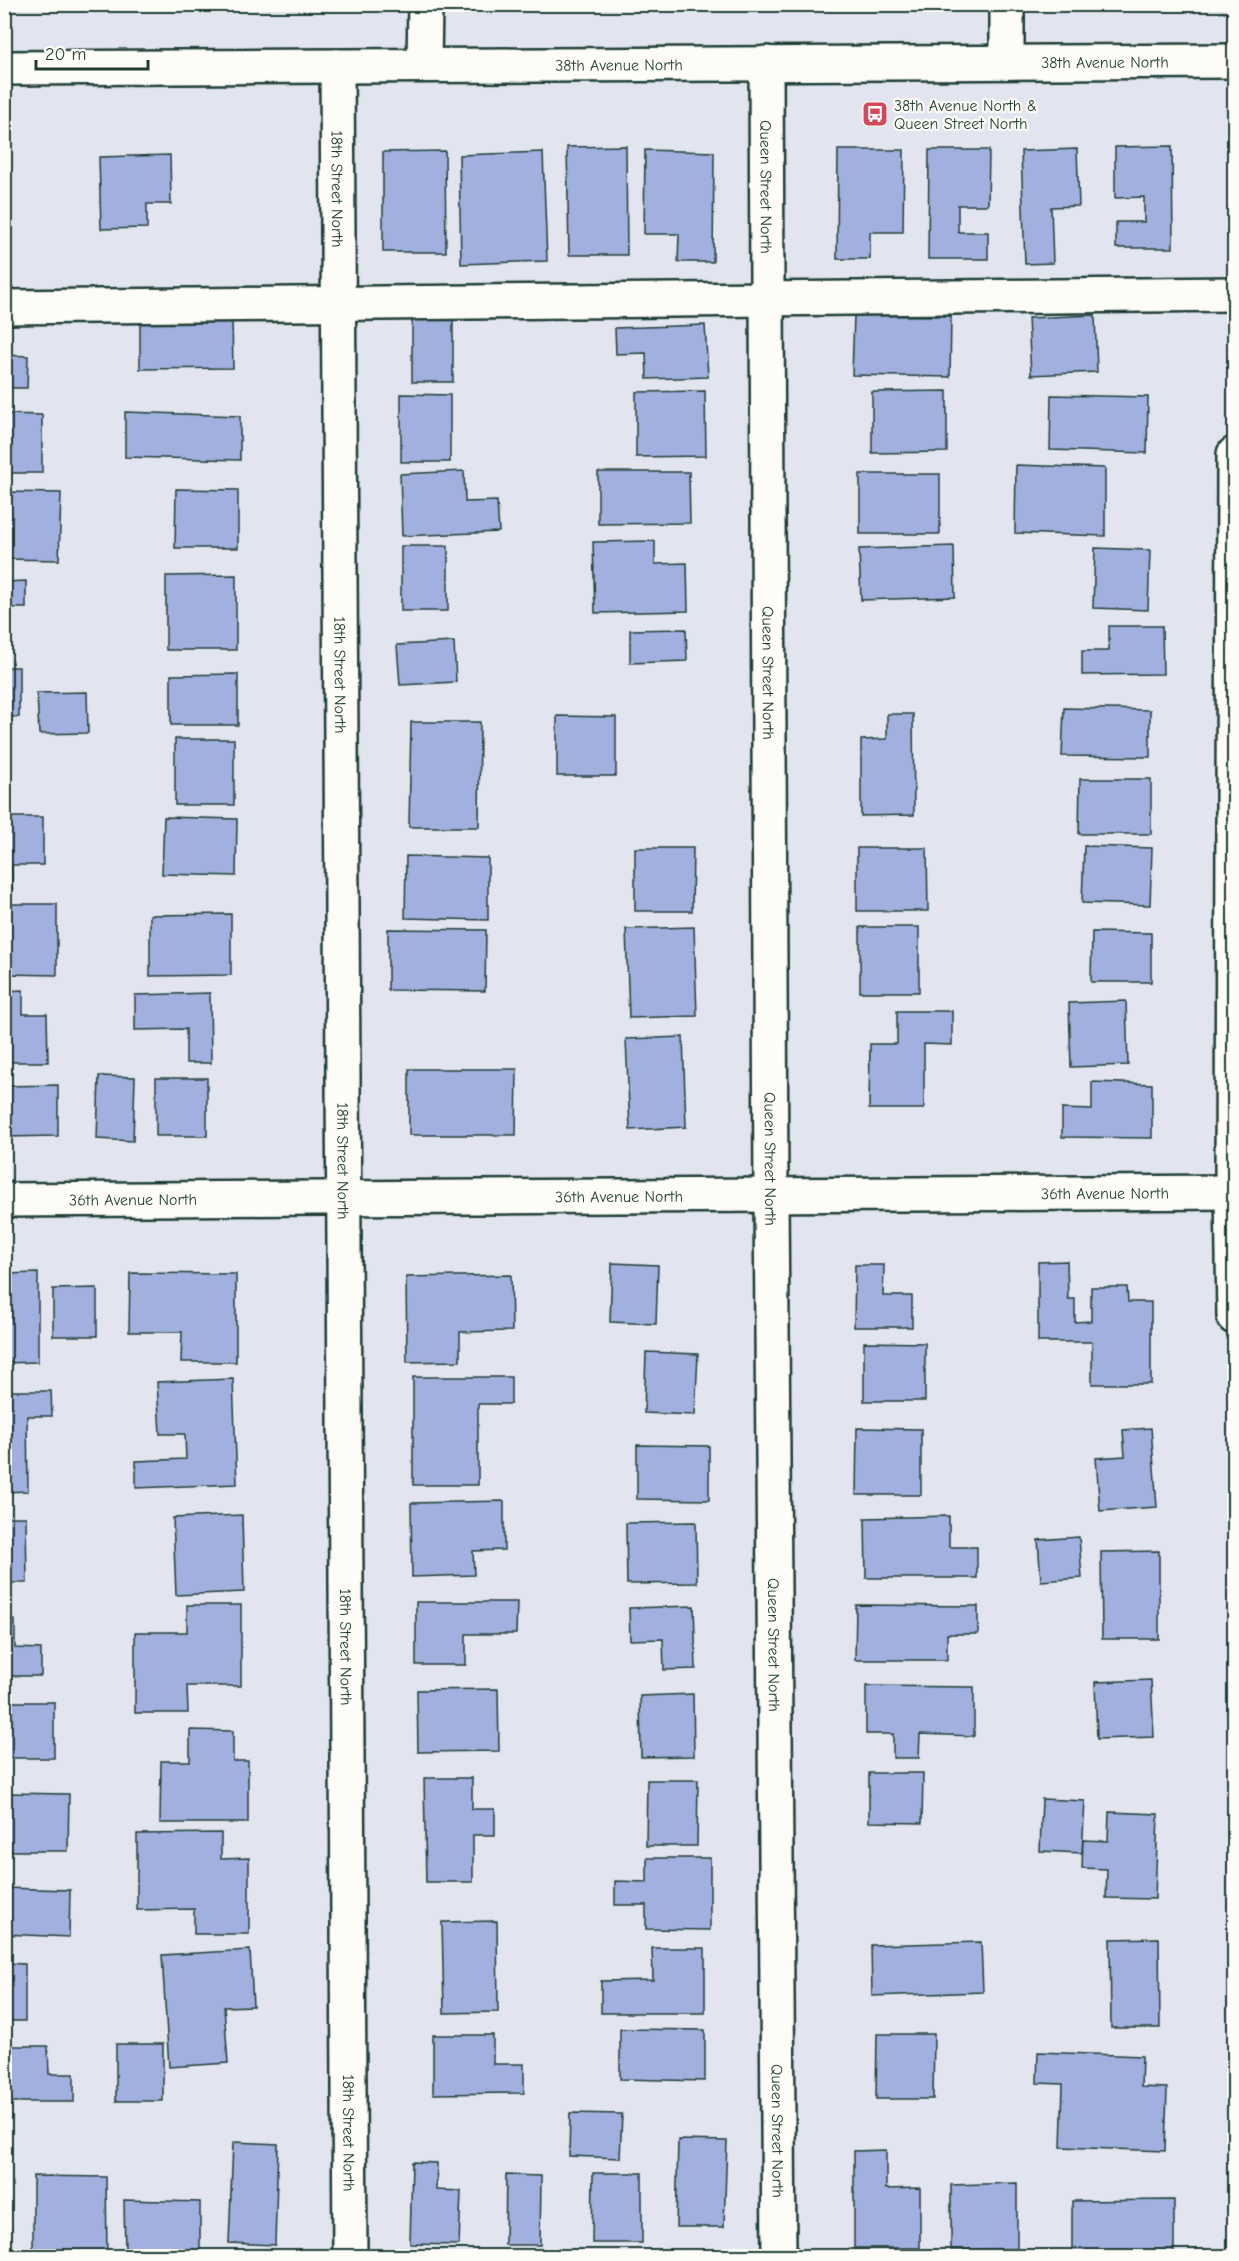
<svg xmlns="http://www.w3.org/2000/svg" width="1239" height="2261" viewBox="0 0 1239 2261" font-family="'Comic Neue',sans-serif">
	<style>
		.building { fill: #a2b0e0; stroke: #1f3d34; stroke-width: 1.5 }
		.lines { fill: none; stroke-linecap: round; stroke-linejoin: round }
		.minor-casing { stroke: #1f3d34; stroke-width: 38 }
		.major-casing { stroke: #1f3d34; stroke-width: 38 }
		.minor { stroke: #fdfcf7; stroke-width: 33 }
		.major { stroke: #fdfcf7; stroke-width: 33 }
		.labels { text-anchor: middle; stroke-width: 4.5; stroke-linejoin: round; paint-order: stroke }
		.street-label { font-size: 16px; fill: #1f3d34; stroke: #fdfcf7 }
		.poi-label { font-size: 16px; fill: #1f3d34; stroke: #fdfcf7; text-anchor: start }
	</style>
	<rect width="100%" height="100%" fill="#e2e5f0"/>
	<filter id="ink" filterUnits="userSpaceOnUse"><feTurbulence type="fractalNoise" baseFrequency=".0167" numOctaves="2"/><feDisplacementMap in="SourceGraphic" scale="12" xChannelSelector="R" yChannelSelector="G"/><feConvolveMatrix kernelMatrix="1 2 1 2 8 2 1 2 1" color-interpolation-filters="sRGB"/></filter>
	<g filter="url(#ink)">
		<!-- building -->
		<g class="building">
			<path d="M 626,146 L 627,255 L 569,255 L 567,147 Z"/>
			<path d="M 1172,146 L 1173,248 L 1116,248 L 1116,222 L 1144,222 L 1144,197 L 1115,198 L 1115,147 Z"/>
			<path d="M 1077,149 L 1079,206 L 1051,207 L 1053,263 L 1025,264 L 1021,151 Z"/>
			<path d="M 645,150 L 714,152 L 713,262 L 678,262 L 679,234 L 644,234 Z"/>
			<path d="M 838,150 L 904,150 L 903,232 L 870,232 L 870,259 L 837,259 Z"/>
			<path d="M 929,150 L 989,150 L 988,205 L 958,205 L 958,232 L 988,232 L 988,259 L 928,259 Z"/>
			<path d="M 445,151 L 446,252 L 383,252 L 383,152 Z"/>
			<path d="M 543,152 L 547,261 L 461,264 L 459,155 Z"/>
			<path d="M 170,155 L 171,204 L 147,204 L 147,228 L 101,229 L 99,157 Z"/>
			<rect x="412" y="315" width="41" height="67"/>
			<path d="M 854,315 L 951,316 L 950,377 L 852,375 Z"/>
			<path d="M 1095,315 L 1097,372 L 1031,375 L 1028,318 Z"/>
			<path d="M 232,319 L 233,368 L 140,369 L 140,320 Z"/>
			<path d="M 705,325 L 708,377 L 647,379 L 646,353 L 616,354 L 615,328 Z"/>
			<path d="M 4,355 L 28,356 L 27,388 L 4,388 Z"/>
			<path d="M 705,391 L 706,456 L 636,457 L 636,392 Z"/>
			<path d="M 947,391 L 947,452 L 872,453 L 872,392 Z"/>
			<path d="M 401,394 L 450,395 L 450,462 L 401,462 Z"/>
			<path d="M 1051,395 L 1148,397 L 1147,453 L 1050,450 Z"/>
			<path d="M 125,412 L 240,416 L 240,460 L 125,457 Z"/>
			<path d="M 4,414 L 42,415 L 42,473 L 4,473 Z"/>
			<path d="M 1016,465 L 1105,468 L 1105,536 L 1015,533 Z"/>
			<path d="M 464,471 L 465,502 L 497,501 L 499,532 L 402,536 L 400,474 Z"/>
			<path d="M 598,472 L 689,472 L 690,523 L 598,524 Z"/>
			<rect x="860" y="474" width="80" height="60"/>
			<path d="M 176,489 L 238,490 L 238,548 L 175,548 Z"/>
			<path d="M 4,492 L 61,493 L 59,560 L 4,559 Z"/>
			<path d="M 655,541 L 655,564 L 687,563 L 688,611 L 595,613 L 593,542 Z"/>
			<rect x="401" y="546" width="47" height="65"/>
			<path d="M 954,546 L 955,597 L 861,600 L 859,549 Z"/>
			<path d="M 1095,548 L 1150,550 L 1148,610 L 1093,608 Z"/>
			<path d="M 236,575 L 236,650 L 166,650 L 166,576 Z"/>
			<path d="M 26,581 L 26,608 L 4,608 L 4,582 Z"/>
			<path d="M 1109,626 L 1162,626 L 1163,674 L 1082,675 L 1082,651 L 1109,651 Z"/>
			<path d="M 686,629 L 687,661 L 630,663 L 630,630 Z"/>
			<path d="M 454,642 L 456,682 L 400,685 L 397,645 Z"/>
			<rect x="4" y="667" width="15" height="50"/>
			<path d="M 238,674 L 238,725 L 171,725 L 171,675 Z"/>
			<path d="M 87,692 L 88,733 L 39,734 L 37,693 Z"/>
			<path d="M 1064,708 L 1150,710 L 1150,757 L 1062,756 Z"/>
			<path d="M 887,714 L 913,714 L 914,815 L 861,816 L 861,740 L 887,739 Z"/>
			<path d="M 557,716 L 616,717 L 616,776 L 557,776 Z"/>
			<path d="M 411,722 L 480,722 L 479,827 L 409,827 Z"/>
			<rect x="175" y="739" width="59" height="66"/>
			<path d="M 1080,779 L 1151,779 L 1151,834 L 1079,834 Z"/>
			<path d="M 4,817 L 43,817 L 43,865 L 12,865 L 12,889 L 4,889 Z"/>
			<path d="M 164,817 L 237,819 L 236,876 L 162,874 Z"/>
			<path d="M 1084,846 L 1152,848 L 1150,905 L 1082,903 Z"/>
			<path d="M 635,848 L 693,848 L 692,911 L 635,911 Z"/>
			<path d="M 857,848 L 927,848 L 928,911 L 857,911 Z"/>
			<path d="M 406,856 L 488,858 L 488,920 L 405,918 Z"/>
			<path d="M 4,904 L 57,904 L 57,975 L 4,974 Z"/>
			<path d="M 231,914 L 231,975 L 150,976 L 150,915 Z"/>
			<path d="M 694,927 L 697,1016 L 629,1018 L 626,929 Z"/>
			<rect x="860" y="927" width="59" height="65"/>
			<path d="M 388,929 L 486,930 L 485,991 L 388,990 Z"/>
			<path d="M 1092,932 L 1151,933 L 1151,982 L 1091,982 Z"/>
			<path d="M 23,990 L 23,1014 L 47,1014 L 48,1062 L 4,1062 L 4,991 Z"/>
			<path d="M 210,993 L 211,1063 L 186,1063 L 186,1029 L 135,1030 L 135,995 Z"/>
			<path d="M 1126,1001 L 1128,1065 L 1071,1067 L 1069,1003 Z"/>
			<path d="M 897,1011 L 952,1011 L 952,1045 L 924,1044 L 924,1109 L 869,1109 L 870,1044 L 897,1044 Z"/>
			<path d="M 683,1037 L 686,1127 L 630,1130 L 626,1039 Z"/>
			<path d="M 409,1069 L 517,1069 L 516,1135 L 409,1135 Z"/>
			<path d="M 99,1076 L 135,1077 L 133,1141 L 97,1139 Z"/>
			<rect x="156" y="1078" width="51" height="58"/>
			<path d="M 1092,1082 L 1152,1084 L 1152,1138 L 1062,1137 L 1062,1109 L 1092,1110 Z"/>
			<path d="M 58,1085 L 58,1136 L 4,1137 L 4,1086 Z"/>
			<path d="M 1067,1261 L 1068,1299 L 1075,1299 L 1075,1322 L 1091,1321 L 1091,1287 L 1127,1287 L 1128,1302 L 1151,1302 L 1151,1384 L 1092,1384 L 1092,1342 L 1038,1342 L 1038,1262 Z"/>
			<path d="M 612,1263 L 658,1265 L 656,1324 L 610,1322 Z"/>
			<path d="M 855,1265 L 884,1265 L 883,1296 L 912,1296 L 912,1327 L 854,1327 Z"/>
			<path d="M 38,1273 L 38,1362 L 4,1363 L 4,1274 Z"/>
			<path d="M 130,1273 L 236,1274 L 236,1362 L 181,1362 L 182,1332 L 129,1332 Z"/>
			<path d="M 511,1275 L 512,1331 L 460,1332 L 460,1361 L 407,1362 L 406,1277 Z"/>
			<path d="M 97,1288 L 97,1336 L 53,1336 L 53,1289 Z"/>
			<path d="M 864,1342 L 925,1343 L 925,1401 L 864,1401 Z"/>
			<path d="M 646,1352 L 698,1354 L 695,1415 L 644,1413 Z"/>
			<path d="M 413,1377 L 511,1377 L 511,1404 L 478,1404 L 478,1485 L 413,1485 Z"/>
			<path d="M 233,1379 L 237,1484 L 136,1488 L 136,1461 L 186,1459 L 185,1434 L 160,1434 L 157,1382 Z"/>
			<path d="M 4,1391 L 51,1391 L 52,1416 L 27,1416 L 28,1491 L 4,1492 Z"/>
			<path d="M 857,1428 L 921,1429 L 921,1495 L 856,1495 Z"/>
			<path d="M 1151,1428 L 1157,1507 L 1100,1511 L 1096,1458 L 1125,1456 L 1123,1430 Z"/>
			<path d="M 637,1445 L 709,1446 L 709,1500 L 637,1499 Z"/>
			<path d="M 504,1501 L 504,1550 L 473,1551 L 474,1575 L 412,1577 L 411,1503 Z"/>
			<path d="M 242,1515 L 244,1592 L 176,1595 L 173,1518 Z"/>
			<path d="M 949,1516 L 949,1547 L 977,1547 L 977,1578 L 866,1578 L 865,1518 Z"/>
			<path d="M 4,1517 L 26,1517 L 27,1583 L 4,1583 Z"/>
			<path d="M 696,1522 L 697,1583 L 627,1584 L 626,1523 Z"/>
			<path d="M 1079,1537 L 1082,1578 L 1041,1581 L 1038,1540 Z"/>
			<path d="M 1159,1551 L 1159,1639 L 1102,1639 L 1101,1552 Z"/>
			<path d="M 416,1602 L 517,1602 L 516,1634 L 466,1634 L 466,1665 L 416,1665 Z"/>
			<path d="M 187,1605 L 241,1605 L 241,1686 L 187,1686 L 188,1713 L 135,1713 L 135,1632 L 187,1632 Z"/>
			<path d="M 856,1605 L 978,1606 L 978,1634 L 947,1634 L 947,1660 L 855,1660 Z"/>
			<path d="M 694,1606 L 696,1669 L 664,1670 L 663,1639 L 630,1640 L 629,1608 Z"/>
			<path d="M 4,1620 L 15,1620 L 15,1648 L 41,1649 L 41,1676 L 4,1676 Z"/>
			<path d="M 1151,1680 L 1154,1737 L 1097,1739 L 1095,1682 Z"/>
			<path d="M 866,1686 L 974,1687 L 974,1736 L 920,1734 L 919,1758 L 893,1758 L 893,1734 L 866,1734 Z"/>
			<path d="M 498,1689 L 499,1751 L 418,1752 L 417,1690 Z"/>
			<path d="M 693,1694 L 694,1756 L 641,1757 L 640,1696 Z"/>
			<rect x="4" y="1702" width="50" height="56"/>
			<path d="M 190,1730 L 233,1731 L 233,1761 L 248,1761 L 248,1823 L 160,1823 L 161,1761 L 190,1761 Z"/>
			<path d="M 869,1773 L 923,1773 L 922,1823 L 869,1822 Z"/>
			<path d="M 424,1778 L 472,1778 L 472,1809 L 495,1809 L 495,1835 L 473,1835 L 473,1882 L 426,1882 Z"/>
			<path d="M 647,1780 L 698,1780 L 697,1846 L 646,1846 Z"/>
			<path d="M 4,1793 L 69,1794 L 68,1851 L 4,1851 Z"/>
			<path d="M 1042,1799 L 1085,1801 L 1082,1853 L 1040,1851 Z"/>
			<path d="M 1109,1812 L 1158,1814 L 1155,1899 L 1106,1898 L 1107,1869 L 1082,1868 L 1083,1840 L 1108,1841 Z"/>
			<path d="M 221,1833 L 221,1859 L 249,1858 L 249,1934 L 194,1934 L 194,1909 L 137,1910 L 137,1834 Z"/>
			<path d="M 647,1858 L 710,1858 L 710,1930 L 646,1929 L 646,1905 L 615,1905 L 615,1881 L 647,1882 Z"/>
			<path d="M 4,1888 L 70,1890 L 69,1937 L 4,1934 Z"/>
			<path d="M 497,1921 L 498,2012 L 444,2013 L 442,1922 Z"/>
			<path d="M 1159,1938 L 1160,2028 L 1111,2028 L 1110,1939 Z"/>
			<path d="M 981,1942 L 983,1992 L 872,1996 L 871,1945 Z"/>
			<path d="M 652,1948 L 705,1948 L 705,2013 L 601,2013 L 601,1981 L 653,1980 Z"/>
			<path d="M 250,1950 L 253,2006 L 224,2007 L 228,2063 L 169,2067 L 162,1955 Z"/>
			<path d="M 4,1963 L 25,1964 L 25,2021 L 4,2021 Z"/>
			<path d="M 620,2029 L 705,2030 L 705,2081 L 620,2079 Z"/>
			<path d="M 877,2034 L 934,2034 L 933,2099 L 876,2099 Z"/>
			<path d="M 433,2035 L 493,2035 L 493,2064 L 524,2064 L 524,2093 L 433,2094 Z"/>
			<rect x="116" y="2044" width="47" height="57"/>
			<path d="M 4,2046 L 48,2046 L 49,2074 L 74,2074 L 74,2102 L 4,2102 Z"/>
			<path d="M 1038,2052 L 1142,2056 L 1141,2087 L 1167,2088 L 1165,2151 L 1061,2147 L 1063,2084 L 1037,2083 Z"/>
			<path d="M 570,2113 L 622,2114 L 620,2158 L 569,2156 Z"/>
			<path d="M 678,2140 L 727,2141 L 724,2227 L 676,2227 Z"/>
			<path d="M 233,2142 L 278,2144 L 275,2245 L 229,2243 Z"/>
			<path d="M 886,2150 L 886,2189 L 920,2188 L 920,2248 L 854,2248 L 854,2151 Z"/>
			<path d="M 412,2162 L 437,2163 L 436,2190 L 461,2191 L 459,2245 L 410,2244 Z"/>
			<path d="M 593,2173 L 642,2173 L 642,2243 L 592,2243 Z"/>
			<path d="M 506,2175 L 541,2176 L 540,2245 L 505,2245 Z"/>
			<path d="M 33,2176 L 106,2177 L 107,2256 L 33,2256 Z"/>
			<path d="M 1017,2183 L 1017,2249 L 951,2250 L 951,2185 Z"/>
			<path d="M 124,2200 L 200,2202 L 200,2252 L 125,2251 Z"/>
			<path d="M 1174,2200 L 1174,2256 L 1072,2256 L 1072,2201 Z"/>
		</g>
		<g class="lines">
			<!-- minor casing -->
			<g class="minor-casing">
				<g id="minor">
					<path d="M 1007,62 L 1007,4"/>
					<path id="s1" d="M 766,63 L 771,1195 L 779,2256"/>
					<path d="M 424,65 L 425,4"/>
					<path id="s2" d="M 337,66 L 350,2256"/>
					<path d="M 4,307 L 1234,294"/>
					<path d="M 1234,454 L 1232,1192 L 1234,1317"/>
					<path id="s3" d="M 4,1200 L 1234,1192"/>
				</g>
			</g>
			<!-- major casing -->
			<g class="major-casing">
				<g id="major">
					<path id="s4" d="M 4,68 L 1234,61"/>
				</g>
			</g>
			<!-- minor -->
			<use href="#minor" class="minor"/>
			<!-- major -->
			<use href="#major" class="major"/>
		</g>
	</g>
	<!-- icons -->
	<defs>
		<g id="bus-square" transform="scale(1.35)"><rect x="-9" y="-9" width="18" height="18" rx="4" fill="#d1495b" stroke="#fdfcf7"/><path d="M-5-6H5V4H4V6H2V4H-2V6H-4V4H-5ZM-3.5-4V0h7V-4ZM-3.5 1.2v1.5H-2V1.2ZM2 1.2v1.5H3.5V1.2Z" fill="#fff"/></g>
	</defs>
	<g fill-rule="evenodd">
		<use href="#bus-square" x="875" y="114"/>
	</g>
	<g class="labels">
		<!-- street labels -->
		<g class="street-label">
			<text dy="6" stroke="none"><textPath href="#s4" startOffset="1101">38th Avenue North</textPath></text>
			<text dy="6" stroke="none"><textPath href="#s4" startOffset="615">38th Avenue North</textPath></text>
			<text dy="6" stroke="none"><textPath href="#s1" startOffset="124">Queen Street North</textPath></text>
			<text dy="6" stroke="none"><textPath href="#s2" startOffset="123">18th Street North</textPath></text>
			<text dy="6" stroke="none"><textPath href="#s1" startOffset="610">Queen Street North</textPath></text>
			<text dy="6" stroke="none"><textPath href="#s2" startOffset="609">18th Street North</textPath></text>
			<text dy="6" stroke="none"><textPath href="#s1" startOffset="1096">Queen Street North</textPath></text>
			<text dy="6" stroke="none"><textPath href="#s2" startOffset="1095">18th Street North</textPath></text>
			<text dy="6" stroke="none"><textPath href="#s3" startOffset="1101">36th Avenue North</textPath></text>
			<text dy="6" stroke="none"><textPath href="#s3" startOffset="615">36th Avenue North</textPath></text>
			<text dy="6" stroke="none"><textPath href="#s3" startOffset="129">36th Avenue North</textPath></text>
			<text dy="6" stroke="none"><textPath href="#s1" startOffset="1582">Queen Street North</textPath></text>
			<text dy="6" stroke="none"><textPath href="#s2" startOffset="1581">18th Street North</textPath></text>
			<text dy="6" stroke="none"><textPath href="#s1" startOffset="2068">Queen Street North</textPath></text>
			<text dy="6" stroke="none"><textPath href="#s2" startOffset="2067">18th Street North</textPath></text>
		</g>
		<!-- poi labels -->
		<g class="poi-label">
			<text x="894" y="111">38th Avenue North &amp;<tspan x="894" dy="18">Queen Street North</tspan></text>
		</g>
	</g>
	<!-- margin -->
	<rect width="1239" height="2261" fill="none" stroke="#fdfcf7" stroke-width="24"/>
	<rect x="12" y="12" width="1215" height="2237" fill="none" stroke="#1f3d34" stroke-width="2" filter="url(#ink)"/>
	<!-- scale -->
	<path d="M36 60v9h112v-9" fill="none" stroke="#1f3d34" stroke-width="3"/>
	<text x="45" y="60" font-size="18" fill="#1f3d34" stroke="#fdfcf7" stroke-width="4.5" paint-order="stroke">20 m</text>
</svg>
